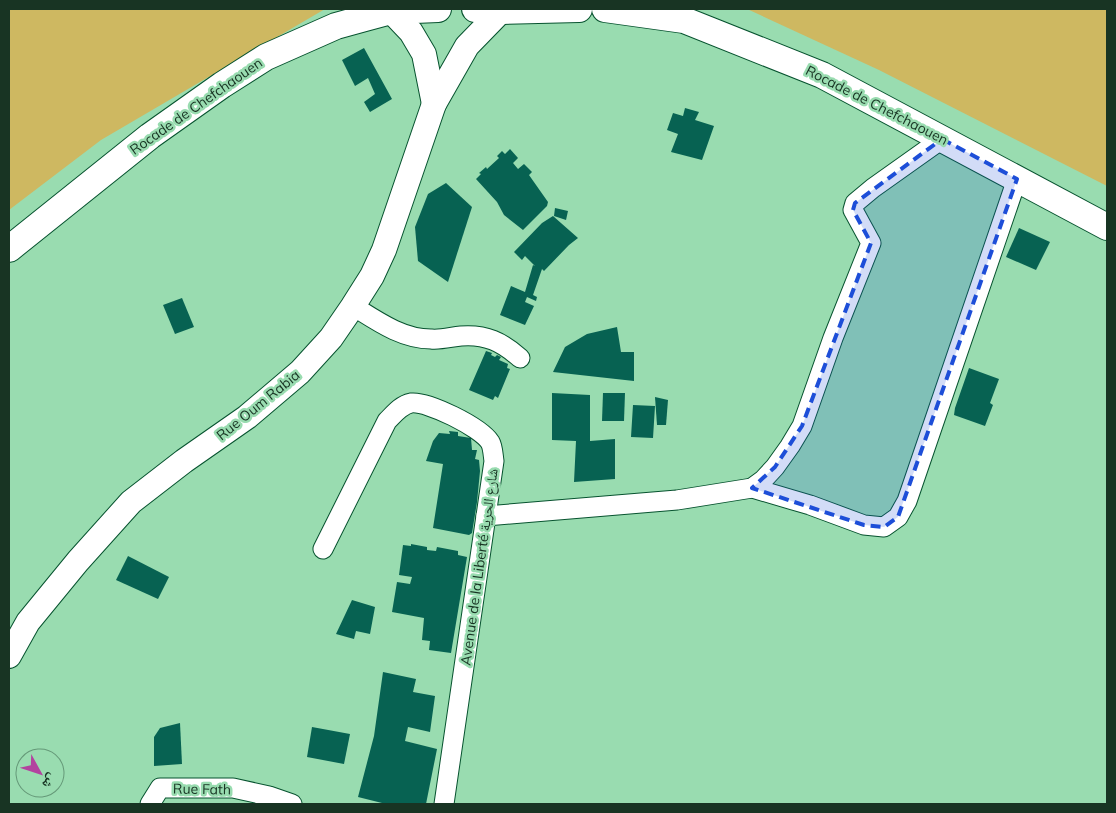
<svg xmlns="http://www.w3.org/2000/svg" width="1116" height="813" viewBox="0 0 1116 813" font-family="Mulish,'Noto Naskh Arabic',sans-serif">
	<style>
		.green { fill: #ceb861 }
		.building { fill: #076252 }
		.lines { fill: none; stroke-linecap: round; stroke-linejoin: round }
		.minor-casing { stroke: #07532f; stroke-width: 21 }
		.tertiary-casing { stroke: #07532f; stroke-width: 26 }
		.secondary-casing { stroke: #07532f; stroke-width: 28 }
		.minor { stroke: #fff; stroke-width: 19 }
		.tertiary { stroke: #fff; stroke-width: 24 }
		.secondary { stroke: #fff; stroke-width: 26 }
		.marked { fill: #1d4ed8; fill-opacity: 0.2; stroke: #1d4ed8; stroke-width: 4; stroke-dasharray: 10 6; stroke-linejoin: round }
		.labels { text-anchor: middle; stroke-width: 5; stroke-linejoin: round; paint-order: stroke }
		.street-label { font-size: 14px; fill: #183423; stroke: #99dcb0 }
	</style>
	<rect width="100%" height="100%" fill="#99dcb0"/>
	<!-- green -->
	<g class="green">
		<path d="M 9,9 L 325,9 L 101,140 L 9,210 Z"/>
		<path d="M 747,9 L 1107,9 L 1107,186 L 879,70 Z"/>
	</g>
	<!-- building -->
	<g class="building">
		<path d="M 364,48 L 392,99 L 370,112 L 364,102 L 375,94 L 368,78 L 355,86 L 342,60 Z"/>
		<path d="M 685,108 L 699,112 L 695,120 L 714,126 L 702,160 L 671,152 L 678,134 L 667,130 L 673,113 L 683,116 Z"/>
		<path d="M 510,149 L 518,158 L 513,163 L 518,169 L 524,164 L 532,172 L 529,175 L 548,202 L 547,206 L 523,230 L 504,215 L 497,202 L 476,179 L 481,174 L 479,173 L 486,167 L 487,169 L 499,158 L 497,156 L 502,151 L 505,154 Z"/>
		<path d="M 446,183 L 472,207 L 448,282 L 418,261 L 415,227 L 428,194 Z"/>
		<path d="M 555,208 L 568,211 L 566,220 L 554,216 Z"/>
		<path d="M 553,216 L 578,238 L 569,245 L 544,271 L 542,269 L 533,295 L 537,297 L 536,301 L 527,297 L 525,302 L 534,306 L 525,325 L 500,315 L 511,286 L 525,292 L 533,265 L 535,266 L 525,256 L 522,260 L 514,252 L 542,223 Z"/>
		<path d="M 1019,228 L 1050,242 L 1036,270 L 1006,257 Z"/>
		<path d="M 182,298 L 194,327 L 175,334 L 163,305 Z"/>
		<path d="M 617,327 L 621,352 L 634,352 L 634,381 L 553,372 L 565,347 L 587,334 Z"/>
		<path d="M 486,351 L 492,353 L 491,355 L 495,357 L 497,355 L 501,357 L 499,360 L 508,364 L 507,368 L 510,369 L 498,398 L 495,396 L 493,400 L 469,390 Z"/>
		<path d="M 969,368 L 999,379 L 990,403 L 993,405 L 985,426 L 954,415 L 955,408 Z"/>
		<path d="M 552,393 L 590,395 L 590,441 L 615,439 L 615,479 L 574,482 L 576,441 L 552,440 Z"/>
		<path d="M 603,393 L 625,393 L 624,421 L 602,421 Z"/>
		<path d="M 655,397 L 668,400 L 666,425 L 657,425 Z"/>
		<path d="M 633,405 L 655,406 L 653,438 L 631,437 Z"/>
		<path d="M 449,431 L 458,432 L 458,436 L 471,438 L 472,450 L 477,450 L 475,459 L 479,460 L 480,471 L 477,502 L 472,533 L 469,535 L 433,528 L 443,464 L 426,461 L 433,441 L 439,433 L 450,434 Z"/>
		<path d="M 411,544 L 427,547 L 427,550 L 436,551 L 437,547 L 458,551 L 458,555 L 467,557 L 451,653 L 429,650 L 430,641 L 422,640 L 424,618 L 392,612 L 397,582 L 410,584 L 412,577 L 399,575 L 403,545 L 411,546 Z"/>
		<path d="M 128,556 L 169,577 L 158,599 L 116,580 Z"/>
		<path d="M 352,600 L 375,607 L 370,634 L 356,631 L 354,639 L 336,634 Z"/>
		<path d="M 383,672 L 416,679 L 413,692 L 435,696 L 430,732 L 408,727 L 405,741 L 437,749 L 426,804 L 386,804 L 358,797 L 374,736 Z"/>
		<path d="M 180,723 L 182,764 L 154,766 L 154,737 L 160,728 Z"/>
		<path d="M 312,727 L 350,734 L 344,764 L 307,757 Z"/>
	</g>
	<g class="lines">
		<!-- minor casing -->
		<g class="minor-casing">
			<g id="minor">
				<path d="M 353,306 C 377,321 402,339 431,339 C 441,340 451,337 461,336 C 486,334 502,342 520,358"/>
				<path d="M 752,488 L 810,505 L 864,525 L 884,527 L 898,517 L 907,501 L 1017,179"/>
				<path d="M 486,516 L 677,500 L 752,488 L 763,480 L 775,467 L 790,446 L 802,426 L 833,338 L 871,243 L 853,210 L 855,203 L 873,188 L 942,139"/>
				<path d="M 323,549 L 387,421 C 394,414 401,405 411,403 C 428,401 480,427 490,442 C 493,447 493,455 494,461 L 444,804"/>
				<path d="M 150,804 L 160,788 L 233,788 L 269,796 L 292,804"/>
			</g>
		</g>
		<!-- tertiary casing -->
		<g class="tertiary-casing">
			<g id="tertiary">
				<path d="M 391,11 L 411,32 L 424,54 L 434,104"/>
				<path d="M 9,656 L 28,622 L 78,561 L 131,502 L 184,461 L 247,417 L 300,372 L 331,338 L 353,306 L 372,276 L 384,250 L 434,104 L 467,46 L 501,11"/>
			</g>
		</g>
		<!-- secondary casing -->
		<g class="secondary-casing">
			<g id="secondary">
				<path d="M 475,9 L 501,11 L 579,9"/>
				<path d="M 605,9 L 684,20 L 822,75 L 1107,227"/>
				<path d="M 9,249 L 150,136 L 222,85 L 266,57 L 336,26 L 365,18 L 391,11 L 438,9"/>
			</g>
		</g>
		<!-- minor -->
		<use href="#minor" class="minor"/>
		<!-- tertiary -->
		<use href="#tertiary" class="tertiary"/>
		<!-- secondary -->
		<use href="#secondary" class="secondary"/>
	</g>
	<!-- marked area -->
	<path class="marked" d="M 942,139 L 1017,179 L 898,517 L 884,527 L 864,525 L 752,488 L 775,467 L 802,426 L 871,243 L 853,210 L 855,203 Z"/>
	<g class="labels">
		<!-- street labels -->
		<g class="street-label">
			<text transform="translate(877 105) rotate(27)" y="5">Rocade de Chefchaouen</text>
			<text transform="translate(196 106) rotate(-35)" y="5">Rocade de Chefchaouen</text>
			<text transform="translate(258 405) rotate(-39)" y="5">Rue Oum Rabia</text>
			<text transform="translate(479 567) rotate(-82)" y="5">Avenue de la Liberté شارع الحرية</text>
			<text transform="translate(202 789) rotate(1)" y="5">Rue Fath</text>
		</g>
	</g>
	<!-- border -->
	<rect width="1116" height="813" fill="none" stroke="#183423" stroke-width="20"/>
	<!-- north arrow -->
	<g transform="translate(40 773) rotate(130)"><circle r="24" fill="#99dcb0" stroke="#659978"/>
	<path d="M0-4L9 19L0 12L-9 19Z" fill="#b3439f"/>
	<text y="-8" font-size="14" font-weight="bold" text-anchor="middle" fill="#183423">ش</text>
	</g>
</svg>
